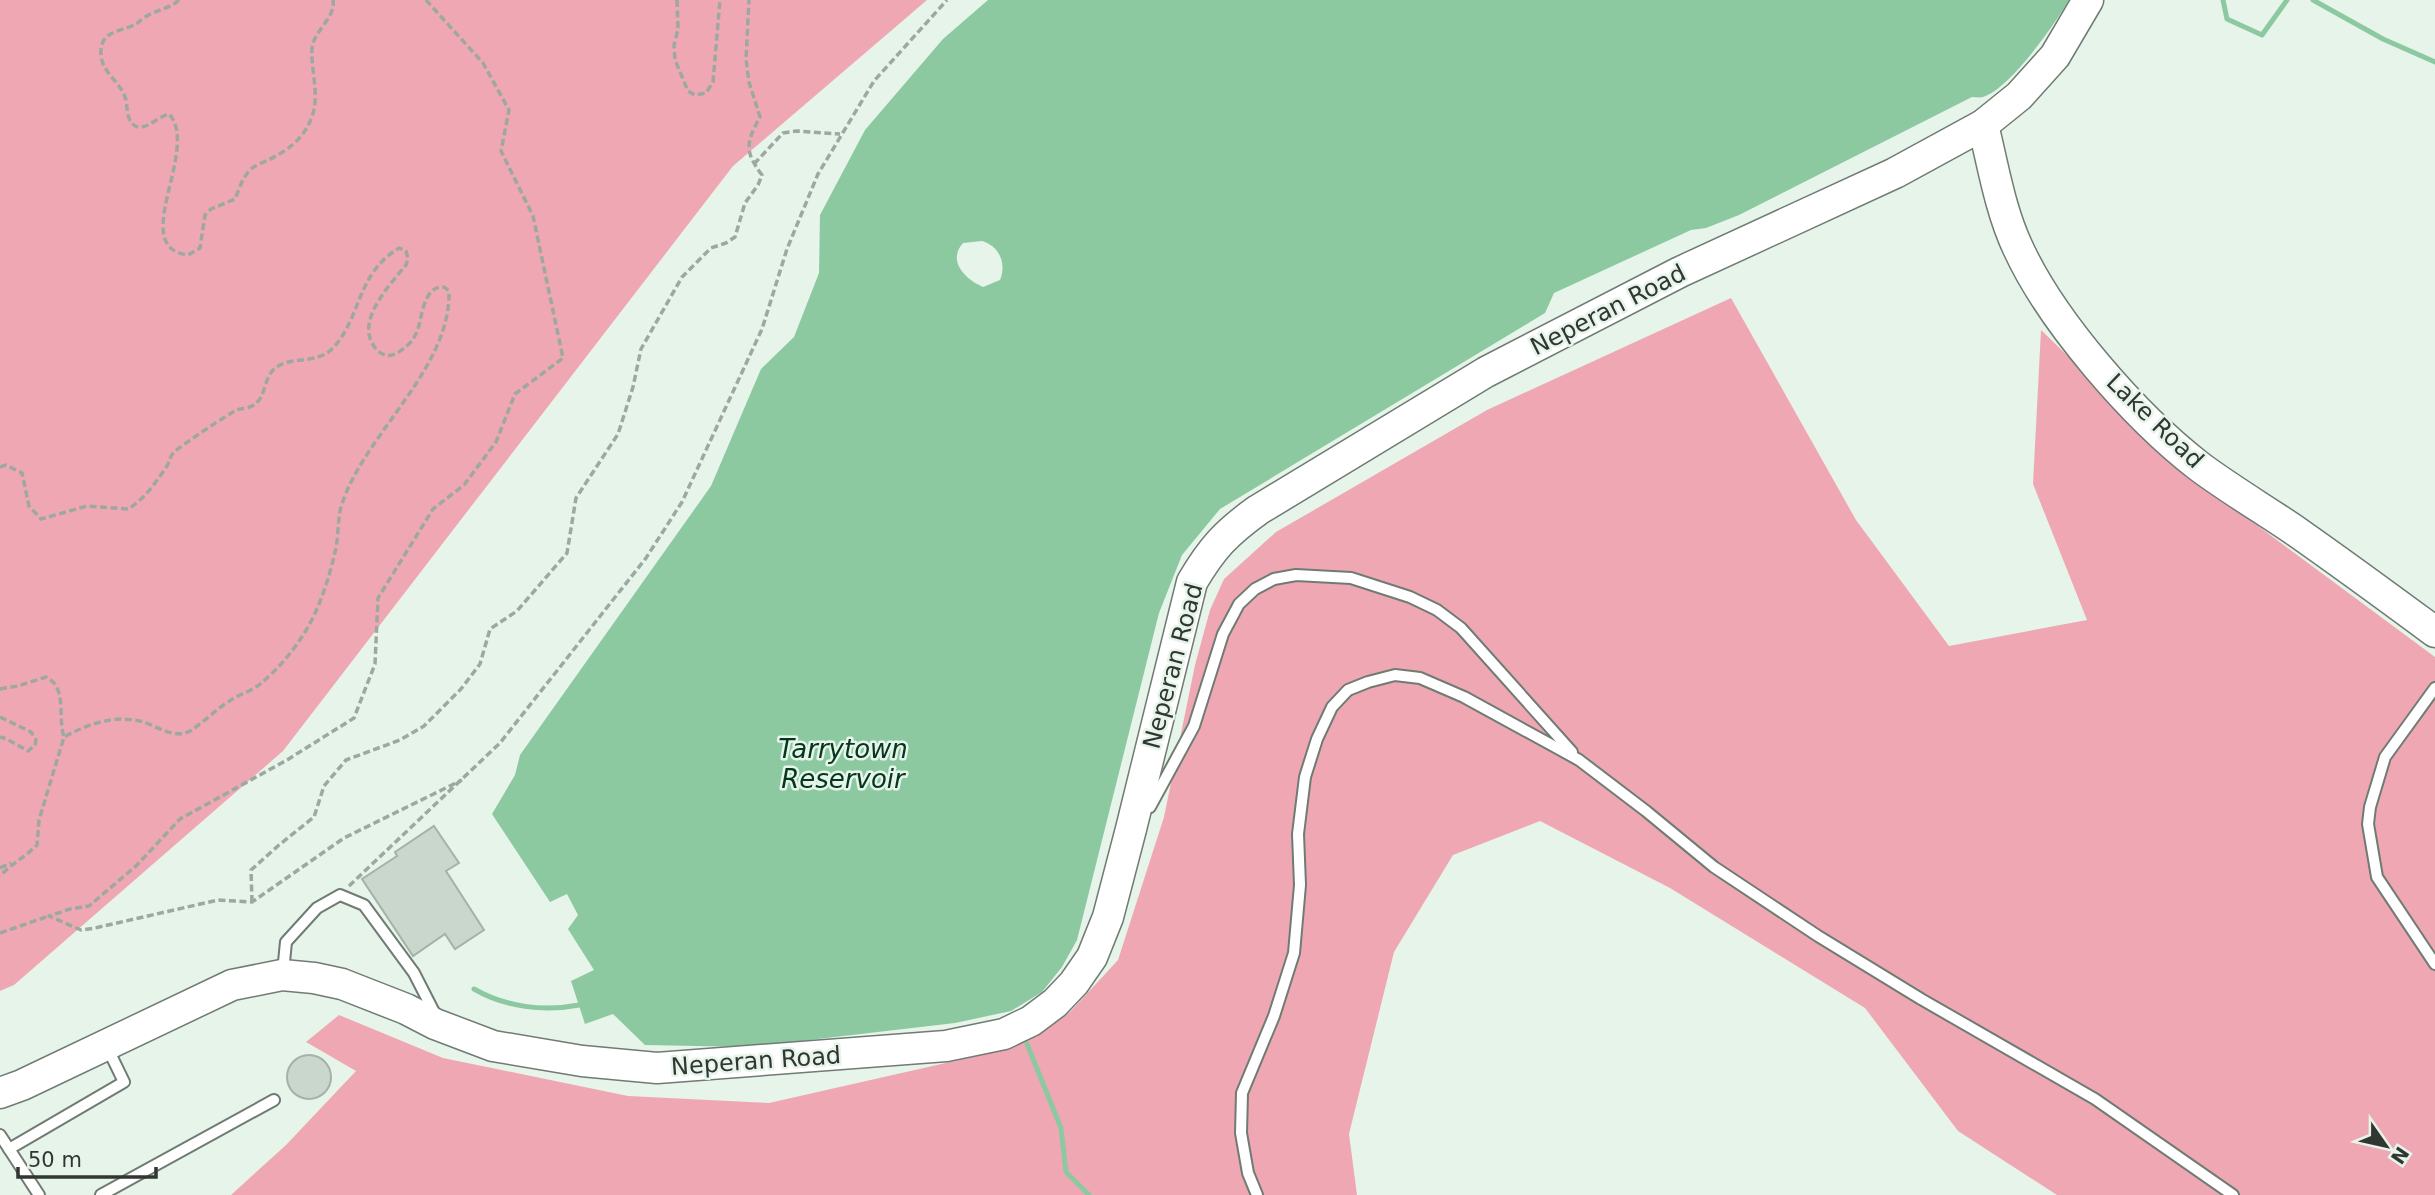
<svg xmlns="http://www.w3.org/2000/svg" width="2435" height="1195" viewBox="0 0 2435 1195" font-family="'DejaVu Sans',sans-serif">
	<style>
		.forest { fill: #efa8b3 }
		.water { fill: #8cc9a1; fill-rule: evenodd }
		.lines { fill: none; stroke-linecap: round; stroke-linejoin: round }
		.stream { stroke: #8cc9a1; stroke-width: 5 }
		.building { fill: #c9d7cd; stroke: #a4b2a8; stroke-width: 2 }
		.lane-casing { stroke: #6f7b73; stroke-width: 14 }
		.secondary-casing { stroke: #6f7b73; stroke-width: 33 }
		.path { stroke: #9da8a0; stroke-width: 3.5; stroke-dasharray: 7 3.5; stroke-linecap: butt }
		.lane { stroke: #fff; stroke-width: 10 }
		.secondary { stroke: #fff; stroke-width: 30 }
		.labels { text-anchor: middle; stroke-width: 5; stroke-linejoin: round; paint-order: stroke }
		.street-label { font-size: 24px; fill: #313632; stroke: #e6f4ea }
		.water-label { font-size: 26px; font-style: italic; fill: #04371d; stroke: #e6f4ea }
	</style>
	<rect width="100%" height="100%" fill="#e6f4ea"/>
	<!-- forest -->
	<g class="forest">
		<path d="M 0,0 L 927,0 L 733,166 L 283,751 L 14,985 L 0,991 Z"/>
		<path d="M 1731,298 L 1856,520 L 1949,646 L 2087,620 L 2033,484 L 2041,330 L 2196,480 L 2435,657 L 2435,1195 L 2057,1195 L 1958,1131 L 1865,1008 L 1670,888 L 1540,821 L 1453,855 L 1394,952 L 1349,1134 L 1357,1195 L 231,1195 L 286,1145 L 356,1071 L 306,1042 L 339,1015 L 443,1058 L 628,1096 L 769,1103 L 1012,1048 L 1070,1012 L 1118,960 L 1164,817 L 1195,665 L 1210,610 L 1224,579 L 1276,532 L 1487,410 Z"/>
	</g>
	<!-- water -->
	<path class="water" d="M 988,0 L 2069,0 C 2055,24 2010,89 1983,97 C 1980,98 1976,97 1972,97 L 1739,215 L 1706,228 L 1691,230 L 1554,293 L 1545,313 L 1220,509 L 1182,555 L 1159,613 L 1077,940 L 1062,967 L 1042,992 L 1011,1011 L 955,1023 L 748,1047 L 645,1045 L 613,1014 L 585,1024 L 571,981 L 594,970 L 568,929 L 578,915 L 567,894 L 550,902 L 492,814 L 515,775 L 520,755 L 711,486 L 761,369 L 794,337 L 819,273 L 820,215 L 865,130 L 943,39 ZM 982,241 C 999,246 1007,263 1000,280 L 983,287 C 965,279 947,261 963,243 Z"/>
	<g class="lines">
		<!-- stream -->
		<g class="stream">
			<path d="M 2223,0 L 2227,19 L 2262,35 L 2287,0"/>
			<path d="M 2313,0 L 2383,39 L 2435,62"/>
			<path d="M 474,989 C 505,1007 544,1012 579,1005"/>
			<path d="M 1027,1044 L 1061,1128 L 1066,1172 L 1089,1195"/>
		</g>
	</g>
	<!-- building -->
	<g class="building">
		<path d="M 434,826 L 459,863 L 446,871 L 484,930 L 455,949 L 445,934 L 413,956 L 362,879 L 397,856 L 395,852 Z"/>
		<circle cx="309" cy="1077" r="22"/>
	</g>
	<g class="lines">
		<!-- lane casing -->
		<g class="lane-casing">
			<g id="lane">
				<path d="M 2435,688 L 2385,757 L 2370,807 L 2368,824 L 2377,877 L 2435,964"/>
				<path d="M 1143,806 L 1150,807 L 1194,726 L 1223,634 L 1239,604 L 1255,589 L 1274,579 L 1296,575 L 1351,578 L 1410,597 L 1437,610 L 1461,628 L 1572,752"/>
				<path d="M 283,972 L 286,942 L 317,908 L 340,895 L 364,905 L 414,973 L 437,1018"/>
				<path d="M 0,1135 L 39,1195"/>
				<path d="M 9,1149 L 124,1082 L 107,1047"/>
				<path d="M 101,1195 L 274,1100"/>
				<path d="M 1257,1195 L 1248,1173 L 1241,1133 L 1242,1093 L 1274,1016 L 1294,953 L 1300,885 L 1298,834 L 1305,777 L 1317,739 L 1332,707 L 1348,690 L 1368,682 L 1395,675 L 1420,678 L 1464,697 L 1579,760 L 1646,811 L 1714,867 L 1818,936 L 1921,999 L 2095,1099 L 2233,1195"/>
			</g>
		</g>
		<!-- secondary casing -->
		<g class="secondary-casing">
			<g id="secondary">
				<path d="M 1983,125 C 1993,165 2000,210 2018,248 C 2052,322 2135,417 2200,467 C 2231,490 2265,510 2297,532 C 2344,565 2389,598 2435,632"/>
				<path d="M 0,1093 L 22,1085 L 232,985 L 282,975 L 314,978 L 342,984 L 406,1009 L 435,1024 L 493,1046 L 582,1061 L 657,1068 L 946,1046 L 1004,1034 L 1031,1021 L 1055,1003 L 1074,983 L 1092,957 L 1108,917 L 1131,829 L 1192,582 C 1212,548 1226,533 1258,510 L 1486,372 L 1680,272 L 1895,173 L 1983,125 L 2019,96 L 2055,56 L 2088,0"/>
			</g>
		</g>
		<!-- path -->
		<g class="path">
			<path d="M 179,0 C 169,9 156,10 145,17 C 140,20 138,24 132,26 C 117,32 99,32 101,56 C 103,73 120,82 125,97 C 128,104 126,112 129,118 C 138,140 157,116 169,114 C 201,149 127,248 188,255 L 200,248 L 205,215 L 211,209 L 235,199 C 239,190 242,178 250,170 C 255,165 262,163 268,160 C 290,150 309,134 314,109 C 318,89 311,69 312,49 C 313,31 336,18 333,0"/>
			<path d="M 426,0 L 483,63 L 509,110 L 501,151 L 533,216 L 563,358 L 515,394 L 496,442 L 464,485 L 433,509 L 378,598 L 375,664 L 354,718 L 287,760 L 180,819 L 136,866 L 89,906 L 70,909 L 49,916 L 81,930 L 95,928 L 218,900 L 252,902 L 344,838 L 462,780"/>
			<path d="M 677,0 L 678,29 L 674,45 L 675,60 L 688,91 L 695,95 L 706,93 L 713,82 L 720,0"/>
			<path d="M 754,164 L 783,133 L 797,131 L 840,134"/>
			<path d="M 0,467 L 6,465 L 22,473 L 29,506 L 41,519 L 87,506 L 128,509 C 145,499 156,482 167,466 C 170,461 170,456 174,452 C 179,447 231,412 237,410 C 241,408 247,409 252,406 C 266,399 263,381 273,370 C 288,355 316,365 332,349 C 362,318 355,275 399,248 L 406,251 L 408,259 L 406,265 C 390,285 352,323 377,350 C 383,356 390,357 397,353 C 427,336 415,315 430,293 C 434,288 438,287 444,287 L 449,291 C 451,368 367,432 343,501 C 337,516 339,532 336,548 C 329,579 318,615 299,641 C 289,656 274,673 260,684 C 251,692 238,694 228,702 C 215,710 203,723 190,731 C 174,740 156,725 140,721 C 113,715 88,724 64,737 L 39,820 L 37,845 C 25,857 11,864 0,876"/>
			<path d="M 0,689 L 18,686 L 46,677 C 68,688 57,716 64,737"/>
			<path d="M 0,717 L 31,732 L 36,740 L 35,745 L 28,751 L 7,739 L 0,737"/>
			<path d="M 0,868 L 11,863"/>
			<path d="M 349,886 L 500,743 L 646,558 L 682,502 L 762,329 L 787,249 L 818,174 L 874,81 L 947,0"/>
			<path d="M 252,902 L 251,870 L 279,845 L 314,817 L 324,786 L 346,760 L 400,740 L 424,726 L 461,689 L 480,664 L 490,629 L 517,611 L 567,553 L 576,498 L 618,434 L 633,387 L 641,349 L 682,277 L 711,248 L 726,243 L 735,237 L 745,203 L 758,185 L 762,175 C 744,151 746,143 760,117 L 749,82 L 746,59 L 749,0"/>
			<path d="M 0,933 L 49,916"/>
		</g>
		<!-- lane -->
		<use href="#lane" class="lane"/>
		<!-- secondary -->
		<use href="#secondary" class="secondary"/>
	</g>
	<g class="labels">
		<!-- street labels -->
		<g class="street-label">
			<text transform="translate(1608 310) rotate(-27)" y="8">Neperan Road</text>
			<text transform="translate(2155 421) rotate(44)" y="8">Lake Road</text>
			<text transform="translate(1173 666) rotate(-75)" y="8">Neperan Road</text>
			<text transform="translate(756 1061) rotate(-4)" y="8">Neperan Road</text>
		</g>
		<!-- water labels -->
		<g class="water-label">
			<text x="843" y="758">Tarrytown<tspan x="843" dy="30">Reservoir</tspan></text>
		</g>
	</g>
	<!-- north arrow -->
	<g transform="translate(2386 1146) rotate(124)" stroke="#e6f4ea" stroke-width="5" paint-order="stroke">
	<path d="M0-5L12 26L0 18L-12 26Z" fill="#313632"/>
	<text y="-10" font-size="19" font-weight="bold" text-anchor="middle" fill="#313632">N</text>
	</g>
	<!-- scale -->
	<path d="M18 1167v10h138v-10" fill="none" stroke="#313632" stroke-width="3.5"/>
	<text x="28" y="1167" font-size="21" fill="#313632" stroke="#e6f4ea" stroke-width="5" paint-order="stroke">50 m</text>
</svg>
